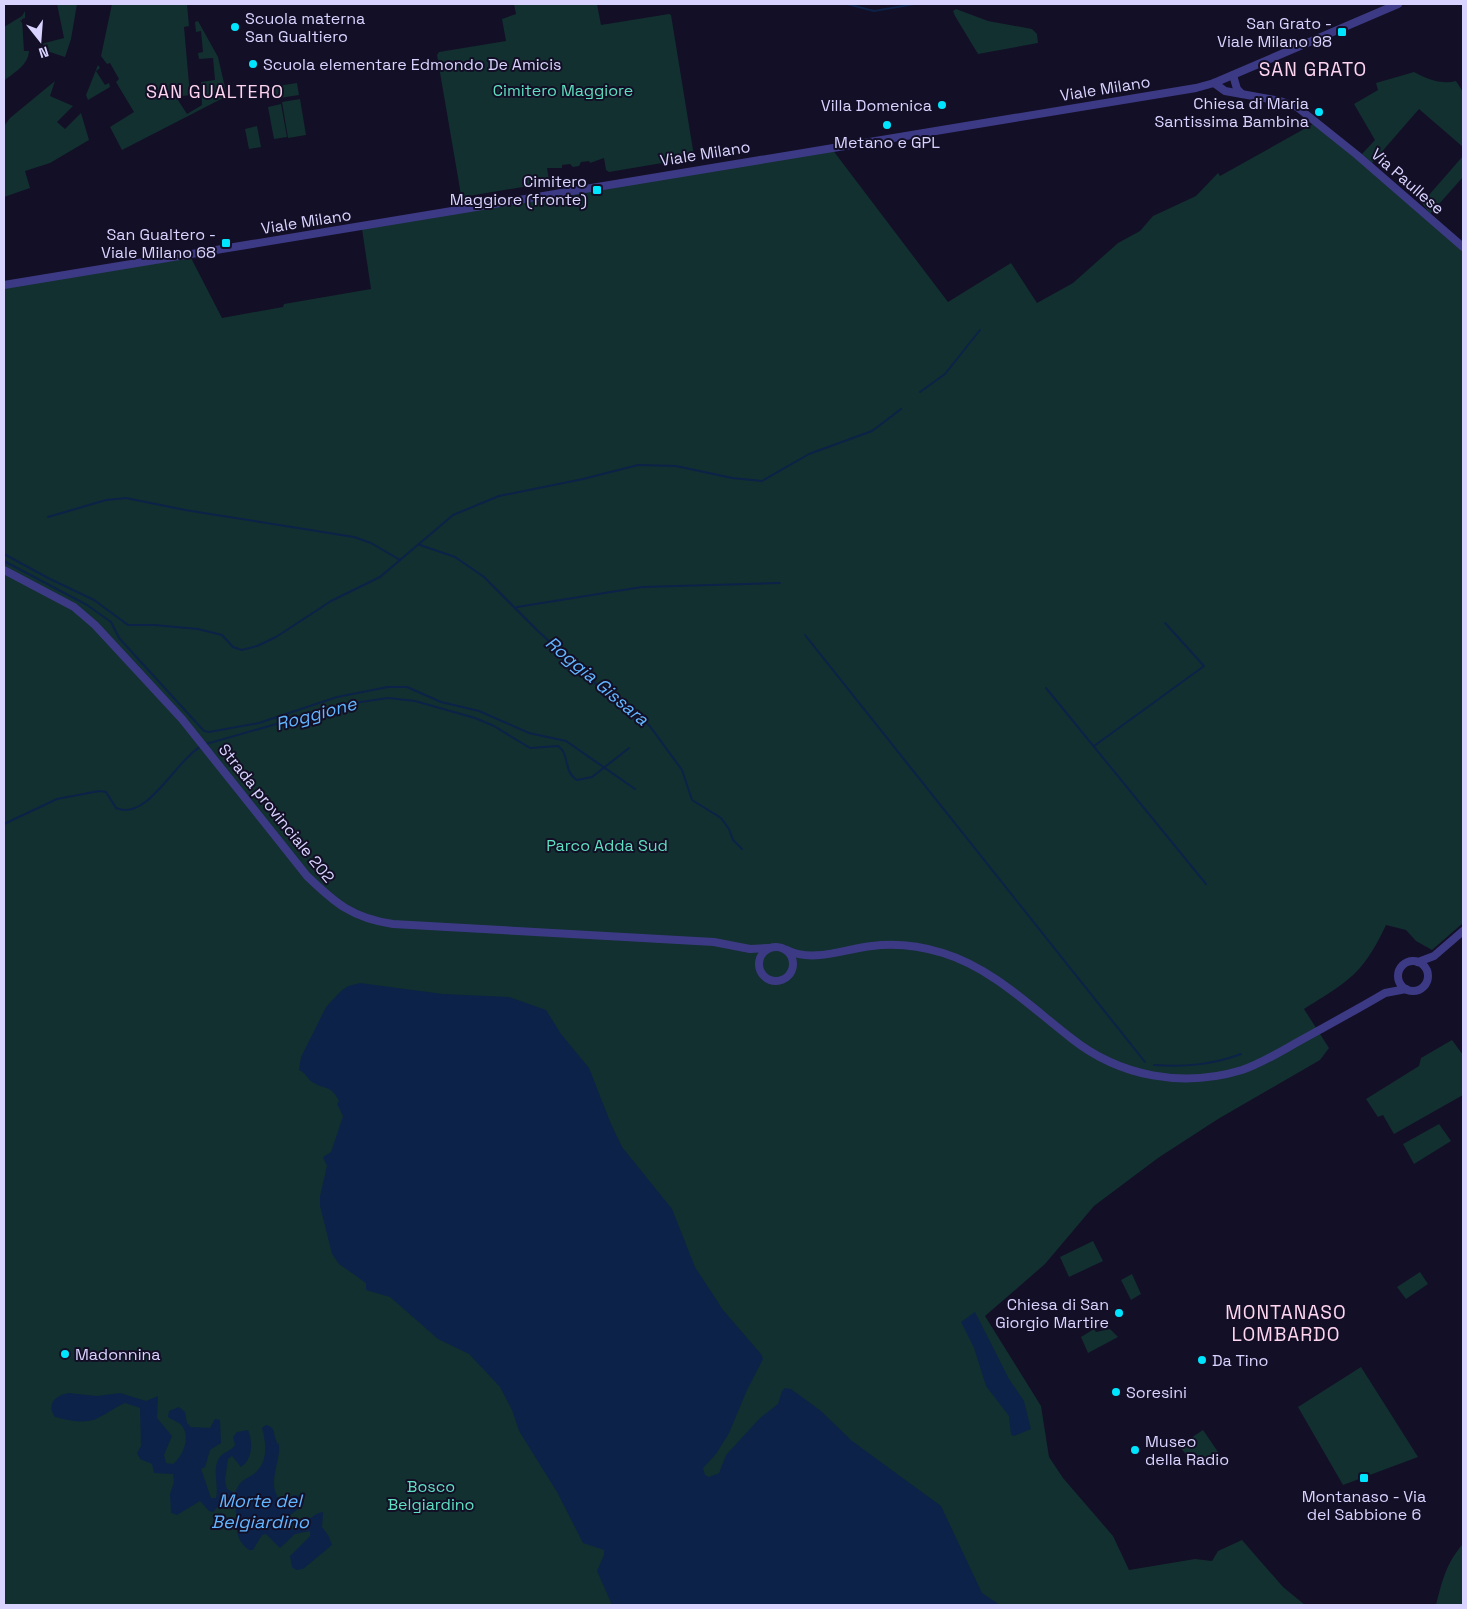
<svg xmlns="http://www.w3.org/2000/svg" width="1467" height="1609" viewBox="0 0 1467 1609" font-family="'Space Grotesk',sans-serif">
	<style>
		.green { fill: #12302f }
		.water { fill: #0c2248 }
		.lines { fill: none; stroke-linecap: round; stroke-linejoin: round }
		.stream { stroke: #0c2248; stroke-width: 2 }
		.minor { stroke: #3d3a85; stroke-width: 8 }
		.poi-dot { fill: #00e5ff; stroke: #130f26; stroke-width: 2 }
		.labels { text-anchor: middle; stroke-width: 4; stroke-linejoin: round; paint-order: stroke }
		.poi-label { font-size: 16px; fill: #d9d4ff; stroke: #130f26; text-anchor: start }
		.street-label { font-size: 16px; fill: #d9d4ff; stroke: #130f26 }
		.park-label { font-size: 16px; fill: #5fe0c0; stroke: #130f26 }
		.neighbourhood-label { font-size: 18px; letter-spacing: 1px; fill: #ffd6f0; stroke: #130f26 }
		.water-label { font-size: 18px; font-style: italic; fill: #62b6ff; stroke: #130f26 }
		.quarter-label { font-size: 19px; letter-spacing: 1px; fill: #ffd6f0; stroke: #130f26 }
	</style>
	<rect width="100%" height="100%" fill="#130f26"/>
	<!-- green -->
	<g class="green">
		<path d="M 57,4 L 77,4 L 71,39 L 65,57 L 41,49 L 41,44 L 64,38 Z"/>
		<path d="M 112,4 L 187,4 L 189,26 L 184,27 L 190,95 L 176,97 L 187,114 L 202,105 L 201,82 L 215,80 L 213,58 L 199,59 L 198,53 L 203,52 L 201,31 L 196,32 L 195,22 L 198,21 L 218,57 L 227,96 L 122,150 L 110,127 L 134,112 L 116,82 L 119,79 L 110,63 L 107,64 L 101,56 Z"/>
		<path d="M 514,4 L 597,4 L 601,25 L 669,14 L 671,15 L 694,156 L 692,158 L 609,172 L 606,170 L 604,158 L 590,163 L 589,161 L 581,162 L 579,166 L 573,167 L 570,164 L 562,165 L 562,168 L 547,168 L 549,180 L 546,183 L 463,197 L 461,195 L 437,55 L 439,52 L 506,41 L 502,19 L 516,14 Z"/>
		<path d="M 956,9 L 988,21 L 1032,29 L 1037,34 L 1038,43 L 978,54 L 955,16 L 953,11 Z"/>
		<path d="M 25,11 L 25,18 L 22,19 L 24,51 L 29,51 C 28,66 14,72 4,81 L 4,27 L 22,16 Z"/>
		<path d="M 98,65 L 100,68 L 96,71 L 105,85 L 109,83 L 110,87 L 88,100 L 86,95 Z"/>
		<path d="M 1414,72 C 1427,79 1442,85 1456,81 L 1463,92 L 1463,147 L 1419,109 L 1372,163 L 1362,154 L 1375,140 L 1354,104 L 1378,90 L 1376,83 Z"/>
		<path d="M 55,81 L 50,96 L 73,106 L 57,122 L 65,129 L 81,113 L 89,140 L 50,163 L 25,171 L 30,188 L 4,197 L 4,126 L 10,118 Z"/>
		<path d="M 297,83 L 299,95 L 273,99 L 271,87 Z"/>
		<path d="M 300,99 L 306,135 L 288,138 L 282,102 Z"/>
		<path d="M 281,104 L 287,137 L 274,139 L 268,107 Z"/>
		<path d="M 1313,124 L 1365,164 L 1463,251 L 1463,923 L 1432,950 L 1416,941 L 1406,930 L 1386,925 C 1363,974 1349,981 1304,1009 L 1329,1048 L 1320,1060 L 1218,1119 L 1158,1158 L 1094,1206 L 1045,1264 L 985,1316 L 1041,1406 L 1049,1457 L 1063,1478 L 1113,1536 L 1129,1570 L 1195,1559 L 1212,1561 L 1218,1551 L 1242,1540 L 1283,1587 L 1305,1605 L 4,1605 L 4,287 L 191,258 L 222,318 L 283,307 L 284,304 L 371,289 L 362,229 L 832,149 L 948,302 L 1011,263 L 1037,303 L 1073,283 L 1118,243 L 1140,231 L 1153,216 L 1196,196 L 1218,173 L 1220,176 Z"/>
		<path d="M 257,126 L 261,147 L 249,149 L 245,129 Z"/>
		<path d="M 1463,156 L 1463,177 L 1430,214 L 1422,203 Z"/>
		<path d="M 1452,1040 L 1463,1055 L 1463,1095 L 1394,1134 L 1383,1115 L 1378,1117 L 1366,1099 L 1419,1066 L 1421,1058 Z"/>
		<path d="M 1439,1124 L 1451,1141 L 1414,1164 L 1403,1144 Z"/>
		<path d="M 1093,1241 L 1103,1261 L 1069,1277 L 1060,1257 Z"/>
		<path d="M 1420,1272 L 1428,1284 L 1406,1299 L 1397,1287 Z"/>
		<path d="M 1132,1274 L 1141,1294 L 1131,1300 L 1121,1280 Z"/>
		<path d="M 1094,1329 L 1096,1332 L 1110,1329 L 1118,1337 L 1088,1353 L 1081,1337 Z"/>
		<path d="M 1361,1367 L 1418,1457 L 1343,1485 L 1298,1407 Z"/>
		<path d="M 1203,1430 L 1218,1452 L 1196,1466 L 1179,1446 Z"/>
		<path d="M 1463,1544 L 1463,1605 L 1436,1605 C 1442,1582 1446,1563 1463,1544 Z"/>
	</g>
	<!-- water -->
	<g class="water">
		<path d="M 360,983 L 443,994 L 509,997 L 546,1010 L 561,1034 L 589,1068 L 611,1124 L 622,1147 L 672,1209 L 695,1267 L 723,1310 L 761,1354 L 763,1359 L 747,1390 L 729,1433 L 716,1454 L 703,1468 L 705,1475 L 709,1477 L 719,1473 L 726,1455 L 760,1418 L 778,1404 L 782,1391 L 785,1388 L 791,1389 L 821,1411 L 852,1441 L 941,1506 L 982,1593 L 1000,1605 L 612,1605 L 597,1571 L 604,1555 L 604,1550 L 583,1543 L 557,1492 L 519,1431 L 512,1410 L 500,1387 L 469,1354 L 438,1339 L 390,1297 L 366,1290 L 366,1283 L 339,1264 L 332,1254 L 320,1206 L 320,1196 L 327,1166 L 323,1157 L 331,1152 L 343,1116 L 337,1104 L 339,1101 C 331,1085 326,1090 314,1083 C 307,1080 306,1072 299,1070 L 301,1057 L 326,1007 L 341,991 L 348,986 Z"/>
		<path d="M 975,1312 L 1009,1379 L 1024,1401 L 1031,1429 L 1014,1436 L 1011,1435 L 1009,1416 L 986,1386 L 974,1348 L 961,1322 Z"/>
		<path d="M 68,1393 L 97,1396 L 120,1393 L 146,1401 L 158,1396 L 157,1418 L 172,1436 L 164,1455 L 166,1463 L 173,1464 C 183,1456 191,1437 182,1426 C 179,1422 172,1420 168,1417 L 169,1411 L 179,1407 L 185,1412 L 187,1423 L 191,1427 L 210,1428 L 215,1419 L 220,1420 L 221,1443 L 210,1450 L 205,1467 L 201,1469 L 211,1498 L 216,1498 C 219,1485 212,1470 219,1458 C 223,1452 231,1451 235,1445 L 233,1437 L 237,1432 L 248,1430 C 253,1442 253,1459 241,1467 L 232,1456 L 228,1459 L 225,1480 L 227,1489 L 235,1493 C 241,1477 246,1481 257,1471 C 268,1460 266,1442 262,1428 L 266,1425 C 276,1428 273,1432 276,1440 C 278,1447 279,1440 279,1447 C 280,1464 266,1486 281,1501 L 294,1495 L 301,1496 L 304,1500 L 303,1505 L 289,1516 L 288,1526 L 295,1530 C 306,1525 311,1514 323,1512 L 322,1527 L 328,1535 L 332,1545 L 303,1569 L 296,1570 L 292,1567 L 290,1556 L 310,1536 L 310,1531 L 295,1534 L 280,1548 L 266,1534 L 262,1535 L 253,1550 L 249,1550 C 242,1545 238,1539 237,1530 C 235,1522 240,1492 223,1501 C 218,1503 217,1509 213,1512 L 209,1511 L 200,1501 L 177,1515 L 171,1513 L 170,1494 L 174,1482 L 173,1474 L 154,1473 L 152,1464 L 140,1459 L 137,1453 L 141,1446 L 140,1408 L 125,1403 C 115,1407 107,1414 98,1418 C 84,1425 68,1420 55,1417 C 46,1404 55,1396 68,1393 Z"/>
	</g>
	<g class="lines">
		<!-- stream -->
		<g class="stream">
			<path d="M 847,4 L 874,11 L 915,4"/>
			<path d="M 920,392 L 945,374 L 980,330"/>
			<path d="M 48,517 L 106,500 L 126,498 L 185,510 L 354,537 L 371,543 L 400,560 L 453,515 L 499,496 L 583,479 L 638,465 L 676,466 L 732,478 L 762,481 L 809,454 L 872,431 L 901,409"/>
			<path d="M 420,545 L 455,557 L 484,577 L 539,632 L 619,705 L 649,725 L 682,770 L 692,800 L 721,818 L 729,829 L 733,840 L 742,849"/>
			<path d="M 4,554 L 48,578 L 94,600 L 128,625 L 154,625 L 198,629 L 222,635 L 233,647 L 242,650 L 257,646 L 276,637 L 331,601 L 380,577 L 400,560"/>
			<path d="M 4,561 L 87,605 L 111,622 L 119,638 L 204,731 L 209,732 L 259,723 L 337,697 L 388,687 L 407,687 L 441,702 L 479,711 L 529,733 L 566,741 L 635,789"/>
			<path d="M 517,607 L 642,587 L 780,583"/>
			<path d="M 805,635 L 1145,1062"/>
			<path d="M 1046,688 L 1206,884"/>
			<path d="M 206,744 L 347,704 L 388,698 L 415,701 L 475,718 L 494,726 L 530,748 L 558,746 C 570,754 563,772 577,780 L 592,777 L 629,748"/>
			<path d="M 1094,746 L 1204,666 L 1165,623"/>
			<path d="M 4,824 L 57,799 L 99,791 L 106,792 L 116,808 C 147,822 176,760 200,747"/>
			<path d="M 1154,1065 C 1185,1067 1211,1065 1241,1054"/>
		</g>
		<!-- minor -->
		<g class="minor">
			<path d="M 1233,75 L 1237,89 L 1242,94"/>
			<path d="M 1214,83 L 1225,91 L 1280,101 L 1297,107 L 1357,155 L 1463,247"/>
			<path d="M 4,285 L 1196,88 L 1214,83 L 1398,4"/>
			<path d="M 4,570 L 74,607 L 95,625 L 182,719 L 307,876 C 335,903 352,918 393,924 L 714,942 L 750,949 L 768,948"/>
			<circle cx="776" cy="964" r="17"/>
			<path d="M 787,950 C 813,963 844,949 872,946 C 896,943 920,946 943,953 C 992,968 1031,1007 1071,1038 C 1120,1077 1183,1088 1242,1070 C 1263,1063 1283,1050 1303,1039 C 1330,1024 1358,1009 1385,993 L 1406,989"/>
			<circle cx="1413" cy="976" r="15"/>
			<path d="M 1418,962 L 1434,956 L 1463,931"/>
		</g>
	</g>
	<!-- markers -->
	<g class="poi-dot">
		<circle cx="235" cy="27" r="5"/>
		<rect x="1337" y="27" width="10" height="10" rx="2.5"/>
		<circle cx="253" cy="64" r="5"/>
		<circle cx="942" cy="105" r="5"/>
		<circle cx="1319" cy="112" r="5"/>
		<circle cx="887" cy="125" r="5"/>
		<rect x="592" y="185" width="10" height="10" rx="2.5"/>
		<rect x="221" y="238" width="10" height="10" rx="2.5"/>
		<circle cx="1119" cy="1313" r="5"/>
		<circle cx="65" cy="1354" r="5"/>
		<circle cx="1202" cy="1360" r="5"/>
		<circle cx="1116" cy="1392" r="5"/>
		<circle cx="1135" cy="1450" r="5"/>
		<rect x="1359" y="1473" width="10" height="10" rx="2.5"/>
	</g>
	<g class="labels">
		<!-- poi labels -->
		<g class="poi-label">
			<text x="245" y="24">Scuola materna<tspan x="245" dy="18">San Gualtiero</tspan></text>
			<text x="1332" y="29" text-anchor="end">San Grato -<tspan x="1332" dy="18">Viale Milano 98</tspan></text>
			<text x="263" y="70">Scuola elementare Edmondo De Amicis</text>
			<text x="1309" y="109" text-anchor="end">Chiesa di Maria<tspan x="1309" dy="18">Santissima Bambina</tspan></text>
			<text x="932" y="111" text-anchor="end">Villa Domenica</text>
			<text x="887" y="148" text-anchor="middle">Metano e GPL</text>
			<text x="587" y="187" text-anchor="end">Cimitero<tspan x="587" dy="18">Maggiore (fronte)</tspan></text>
			<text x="216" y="240" text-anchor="end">San Gualtero -<tspan x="216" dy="18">Viale Milano 68</tspan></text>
			<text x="1109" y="1310" text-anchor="end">Chiesa di San<tspan x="1109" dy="18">Giorgio Martire</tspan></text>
			<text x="75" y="1360">Madonnina</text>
			<text x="1212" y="1366">Da Tino</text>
			<text x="1126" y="1398">Soresini</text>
			<text x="1145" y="1447">Museo<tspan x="1145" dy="18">della Radio</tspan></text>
			<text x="1364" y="1502" text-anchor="middle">Montanaso - Via<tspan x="1364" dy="18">del Sabbione 6</tspan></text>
		</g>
		<!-- street labels -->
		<g class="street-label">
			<text transform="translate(1105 88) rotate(-9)" y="6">Viale Milano</text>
			<text transform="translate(705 153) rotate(-9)" y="6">Viale Milano</text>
			<text transform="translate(1408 181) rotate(41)" y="6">Via Paullese</text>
			<text transform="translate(306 221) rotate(-9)" y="6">Viale Milano</text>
			<text transform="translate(277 813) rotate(51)" y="6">Strada provinciale 202</text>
		</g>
		<!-- park labels -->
		<g class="park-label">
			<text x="563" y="96">Cimitero Maggiore</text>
			<text x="607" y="851">Parco Adda Sud</text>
			<text x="431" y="1492">Bosco<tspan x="431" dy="18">Belgiardino</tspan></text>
		</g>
		<!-- neighbourhood labels -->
		<g class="neighbourhood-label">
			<text x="215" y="98">SAN GUALTERO</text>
		</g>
		<!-- water labels -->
		<g class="water-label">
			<text transform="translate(597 681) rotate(40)" y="6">Roggia Gissara</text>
			<text transform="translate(316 714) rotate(-15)" y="6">Roggione</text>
			<text x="260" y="1507">Morte del<tspan x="260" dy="21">Belgiardino</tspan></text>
		</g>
		<!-- quarter labels -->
		<g class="quarter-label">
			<text x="1313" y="76">SAN GRATO</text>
			<text x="1286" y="1319">MONTANASO<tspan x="1286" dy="22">LOMBARDO</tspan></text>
		</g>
	</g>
	<!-- border -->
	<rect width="1467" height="1609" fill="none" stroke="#d9d4ff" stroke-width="10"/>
	<!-- north arrow -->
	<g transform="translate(40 40) rotate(163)" stroke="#130f26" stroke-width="4" paint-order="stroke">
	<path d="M0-4L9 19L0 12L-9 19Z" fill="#d9d4ff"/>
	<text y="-8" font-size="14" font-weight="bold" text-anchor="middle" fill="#d9d4ff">N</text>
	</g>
</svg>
